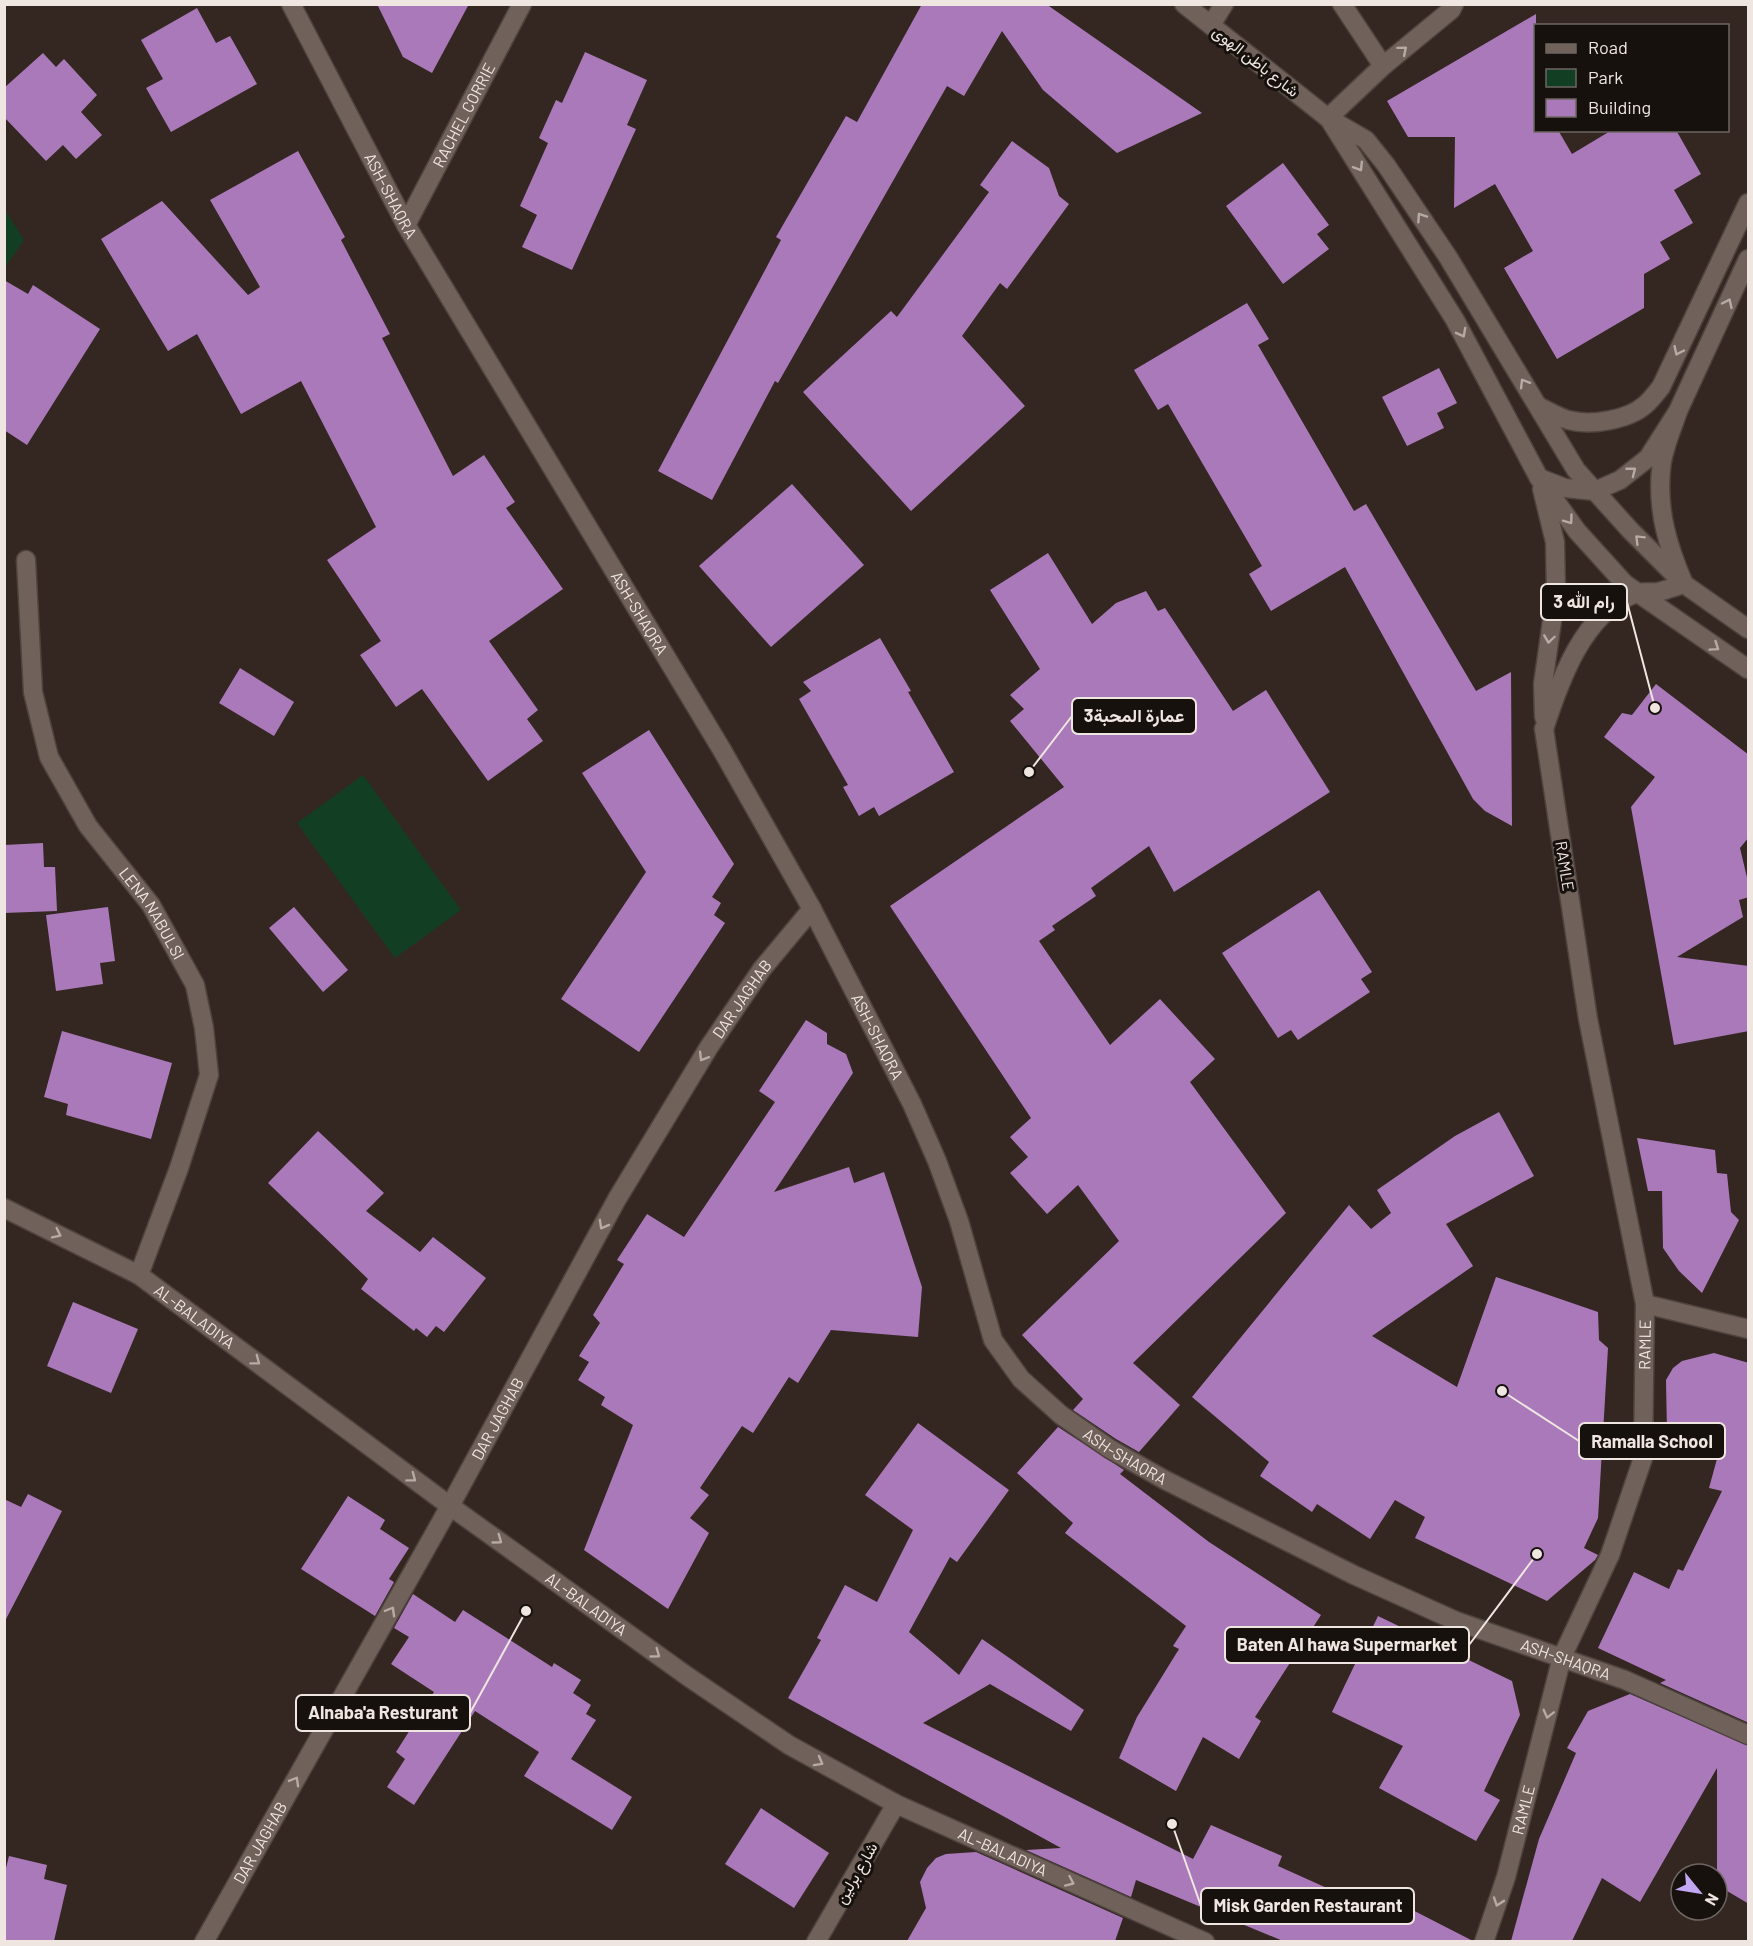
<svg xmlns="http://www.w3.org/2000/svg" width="1753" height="1946" viewBox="0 0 1753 1946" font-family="Barlow,Vazirmatn,sans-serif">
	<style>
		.green { fill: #123f24 }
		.building { fill: #aa79ba }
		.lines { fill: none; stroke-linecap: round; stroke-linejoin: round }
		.service-casing { stroke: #4e433e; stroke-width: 21 }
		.minor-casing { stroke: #4e433e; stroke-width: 21 }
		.secondary-casing { stroke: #4e433e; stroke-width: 21 }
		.service { stroke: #70625a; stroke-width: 18 }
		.minor { stroke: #70625a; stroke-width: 18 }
		.secondary { stroke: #70625a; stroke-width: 18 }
		.oneway { stroke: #b6aba5 }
		.labels { text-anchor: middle; stroke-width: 6; stroke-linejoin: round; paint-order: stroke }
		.street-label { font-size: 16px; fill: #efe6e2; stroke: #17110e }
		.leader { fill: none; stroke: #efe6e2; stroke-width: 2 }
		.callout-dot { fill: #efe6e2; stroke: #17110e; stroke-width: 2 }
		.callout { fill: #17110e; stroke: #efe6e2; stroke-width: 2 }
		.callout-label { font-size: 18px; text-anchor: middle; font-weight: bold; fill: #efe6e2 }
	</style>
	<rect width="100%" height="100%" fill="#342721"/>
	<!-- green -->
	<g class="green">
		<path d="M 5,210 L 24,240 L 6,266 L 4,265 Z"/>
		<path d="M 363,775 L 461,910 L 395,958 L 297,823 Z"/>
	</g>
	<!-- building -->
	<g class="building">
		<path d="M 377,4 L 469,4 L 432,73 L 403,57 Z"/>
		<path d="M 922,4 L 1046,4 L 1202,113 L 1117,153 L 1043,90 L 1002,31 L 964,96 L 947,86 L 778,383 L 775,381 L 712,500 L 658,471 L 781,240 L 776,237 L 846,116 L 857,122 Z"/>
		<path d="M 197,8 L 216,43 L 230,36 L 257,84 L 171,132 L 146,88 L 163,79 L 141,40 Z"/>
		<path d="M 1536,14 L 1536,130 L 1558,130 L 1572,154 L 1612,130 L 1676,130 L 1701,174 L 1674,190 L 1693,223 L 1660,242 L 1670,259 L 1644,274 L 1644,308 L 1557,359 L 1504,268 L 1533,251 L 1495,184 L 1454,208 L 1455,137 L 1408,137 L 1387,101 Z"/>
		<path d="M 585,52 L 647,80 L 627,125 L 636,129 L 572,270 L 522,247 L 537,215 L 520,206 L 548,143 L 539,138 L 556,100 L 562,103 Z"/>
		<path d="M 43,53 L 56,67 L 64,59 L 97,95 L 81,112 L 102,135 L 76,159 L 63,145 L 46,161 L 4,117 L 4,88 Z"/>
		<path d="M 1012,141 L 1049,168 L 1059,196 L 1069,204 L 1007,289 L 1000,283 L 962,336 L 1025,406 L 911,511 L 803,392 L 891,311 L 897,317 L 989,192 L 980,185 Z"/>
		<path d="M 298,151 L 345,237 L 341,240 L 390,334 L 382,338 L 453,476 L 484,455 L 515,502 L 506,508 L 563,589 L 489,641 L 538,710 L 527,719 L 543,741 L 488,781 L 422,689 L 396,707 L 360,655 L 381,641 L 327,560 L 376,527 L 301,381 L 241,414 L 197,334 L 168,351 L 101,239 L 162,201 L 248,295 L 260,287 L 210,200 Z"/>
		<path d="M 1283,163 L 1329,225 L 1317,234 L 1329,249 L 1283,284 L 1226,206 Z"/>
		<path d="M 4,280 L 28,294 L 33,285 L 100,329 L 27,445 L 4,430 Z"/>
		<path d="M 1247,303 L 1269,339 L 1258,345 L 1354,511 L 1366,504 L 1476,691 L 1511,672 L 1512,826 L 1485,811 L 1473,799 L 1345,567 L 1271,611 L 1249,574 L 1262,566 L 1168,404 L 1158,410 L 1134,370 Z"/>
		<path d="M 1439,368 L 1457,403 L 1437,413 L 1444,428 L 1407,446 L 1382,397 Z"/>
		<path d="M 792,484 L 864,565 L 771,647 L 699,566 Z"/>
		<path d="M 1048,553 L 1092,624 L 1116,603 L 1146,591 L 1158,611 L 1165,608 L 1233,711 L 1266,690 L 1330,792 L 1174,892 L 1149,846 L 1091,888 L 1096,896 L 1052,926 L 1055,930 L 1039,941 L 1110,1045 L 1160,999 L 1215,1059 L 1190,1082 L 1286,1213 L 1133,1363 L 1180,1405 L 1139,1452 L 1116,1439 L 1073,1410 L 1083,1399 L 1022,1335 L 1119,1241 L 1078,1185 L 1047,1214 L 1010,1173 L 1028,1157 L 1010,1137 L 1031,1118 L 890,906 L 1064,787 L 1010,721 L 1024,709 L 1010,695 L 1040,669 L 990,590 Z"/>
		<path d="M 880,638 L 911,691 L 908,692 L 954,772 L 879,816 L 874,807 L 859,816 L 843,787 L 848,785 L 799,699 L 811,691 L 803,682 Z"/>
		<path d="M 240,668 L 294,702 L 274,736 L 219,703 Z"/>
		<path d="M 1656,684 L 1749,755 L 1749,837 L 1740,848 L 1749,886 L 1749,897 L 1739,900 L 1743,917 L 1677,957 L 1749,966 L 1749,1031 L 1674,1045 L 1631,807 L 1655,777 L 1604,737 L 1622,713 L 1632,715 Z"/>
		<path d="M 649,730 L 734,864 L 712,897 L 721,903 L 714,915 L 725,923 L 639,1052 L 561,999 L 646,872 L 582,773 Z"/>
		<path d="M 43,843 L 44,867 L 55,867 L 57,911 L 4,913 L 4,845 Z"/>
		<path d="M 1319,890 L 1372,972 L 1361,979 L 1370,992 L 1298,1040 L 1291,1030 L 1278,1038 L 1222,953 Z"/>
		<path d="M 108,907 L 115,961 L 100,963 L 103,984 L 56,991 L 46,915 Z"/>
		<path d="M 294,907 L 348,970 L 323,992 L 269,928 Z"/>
		<path d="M 806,1020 L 827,1033 L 827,1044 L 846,1054 L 853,1073 L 774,1192 L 849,1167 L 854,1183 L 884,1172 L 922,1287 L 918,1337 L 831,1330 L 798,1383 L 789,1377 L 753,1433 L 742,1426 L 700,1488 L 709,1495 L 690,1518 L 709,1533 L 668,1609 L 584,1550 L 633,1425 L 601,1405 L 605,1397 L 578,1380 L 589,1362 L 579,1356 L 600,1323 L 593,1315 L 624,1264 L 617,1260 L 647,1214 L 684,1237 L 775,1102 L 759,1091 Z"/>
		<path d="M 62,1031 L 172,1063 L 151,1139 L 66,1115 L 68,1104 L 44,1097 Z"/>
		<path d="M 1499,1112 L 1534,1176 L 1446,1224 L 1473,1266 L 1372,1336 L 1457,1387 L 1496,1277 L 1598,1312 L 1599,1340 L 1608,1348 L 1598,1518 L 1584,1548 L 1598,1555 L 1595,1560 L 1547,1601 L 1415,1538 L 1425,1517 L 1395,1500 L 1370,1539 L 1317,1504 L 1312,1512 L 1260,1476 L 1269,1462 L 1192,1397 L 1349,1205 L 1371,1229 L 1391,1213 L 1377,1190 L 1455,1136 Z"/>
		<path d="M 318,1131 L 384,1193 L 366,1211 L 420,1252 L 433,1237 L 486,1278 L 444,1332 L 436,1326 L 427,1337 L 416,1328 L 414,1331 L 361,1289 L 368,1279 L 268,1183 Z"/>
		<path d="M 1637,1138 L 1715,1150 L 1717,1173 L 1727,1174 L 1731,1212 L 1739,1220 L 1702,1293 L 1679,1271 L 1663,1248 L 1662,1191 L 1648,1191 Z"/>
		<path d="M 73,1302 L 138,1329 L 111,1393 L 47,1366 Z"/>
		<path d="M 1714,1353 L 1749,1363 L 1749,1723 L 1660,1683 L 1666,1680 L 1598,1648 L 1634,1572 L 1669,1589 L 1678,1569 L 1683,1571 L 1722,1491 L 1709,1488 L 1720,1448 L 1667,1433 L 1666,1380 L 1673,1368 L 1682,1361 Z"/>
		<path d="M 918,1423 L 1009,1490 L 957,1562 L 950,1557 L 909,1632 L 959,1675 L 982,1639 L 1084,1710 L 1071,1731 L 990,1684 L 923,1723 L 1193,1859 L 1211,1825 L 1282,1856 L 1278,1866 L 1387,1915 L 1395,1901 L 1473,1941 L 1283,1941 L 1136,1880 L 1131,1897 L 1026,1850 L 1061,1848 L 788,1698 L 821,1640 L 817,1638 L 845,1585 L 877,1602 L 913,1530 L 865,1495 Z"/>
		<path d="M 1058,1427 L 1124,1470 L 1120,1474 L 1209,1542 L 1321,1615 L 1255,1717 L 1261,1721 L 1239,1759 L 1203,1737 L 1176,1791 L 1119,1758 L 1137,1717 L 1179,1649 L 1173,1646 L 1186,1626 L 1065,1533 L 1073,1523 L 1017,1473 Z"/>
		<path d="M 28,1494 L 62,1511 L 4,1623 L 4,1499 L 21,1507 Z"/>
		<path d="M 348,1496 L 385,1520 L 380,1529 L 409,1548 L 389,1579 L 394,1582 L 375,1616 L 301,1569 Z"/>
		<path d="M 413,1594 L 455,1622 L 463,1610 L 552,1667 L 554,1663 L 581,1680 L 573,1693 L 591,1705 L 586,1714 L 596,1720 L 571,1759 L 632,1797 L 612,1830 L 524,1776 L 539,1752 L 475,1711 L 414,1805 L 387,1787 L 405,1759 L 396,1752 L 434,1692 L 391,1664 L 409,1637 L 394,1628 Z"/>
		<path d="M 1378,1616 L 1512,1681 L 1520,1715 L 1484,1791 L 1500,1800 L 1476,1841 L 1379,1788 L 1403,1746 L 1332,1712 Z"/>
		<path d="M 1630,1694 L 1749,1746 L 1749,1904 L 1717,1885 L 1717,1768 L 1640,1902 L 1602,1878 L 1572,1941 L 1511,1941 L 1539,1839 L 1576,1753 L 1567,1748 L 1588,1711 Z"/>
		<path d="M 761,1808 L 829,1853 L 794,1908 L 725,1864 Z"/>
		<path d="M 976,1852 L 1123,1918 L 1115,1941 L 907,1941 L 926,1908 L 920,1882 L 927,1868 L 936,1858 L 946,1854 Z"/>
		<path d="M 9,1856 L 47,1865 L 44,1879 L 67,1885 L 54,1941 L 4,1941 L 4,1876 Z"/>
	</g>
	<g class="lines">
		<!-- service casing -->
		<g class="service-casing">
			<g id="service">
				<path d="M 1342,4 L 1383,66"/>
				<path d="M 1328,118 L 1383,66 L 1451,10 L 1454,4"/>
			</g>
		</g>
		<!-- minor casing -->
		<g class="minor-casing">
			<g id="minor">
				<path id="s1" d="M 291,4 L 406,225 L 722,750 L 812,909 L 912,1104 L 937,1161 L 959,1221 L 993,1340 L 1021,1379 L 1061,1415 L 1110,1449 L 1165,1480 L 1354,1575 L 1456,1621 L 1625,1680 L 1748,1735"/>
				<path d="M 1211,25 L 1224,4"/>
				<path id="s2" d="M 406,225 L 522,4"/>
				<path id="s3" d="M 26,560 L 33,692 L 49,757 L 88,826 L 151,905 L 195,985 L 204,1028 L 209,1075 L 179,1168 L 139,1275"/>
				<path id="s4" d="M 4,1208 L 139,1275 L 450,1506 L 687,1676 L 789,1745 L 896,1804 L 1205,1942"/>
				<path d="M 1645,1304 L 1748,1329"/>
				<path id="s5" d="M 204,1942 L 450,1506 L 617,1199 L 709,1047 L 762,969 L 812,909"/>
				<path d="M 816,1942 L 896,1804"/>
				<path id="s6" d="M 1484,1942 L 1506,1877 L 1562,1657 L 1610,1555 L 1643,1458 L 1645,1304 L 1588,1019 L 1544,729"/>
			</g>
		</g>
		<!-- secondary casing -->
		<g class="secondary-casing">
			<g id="secondary">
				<path d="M 1184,4 L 1328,118 L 1366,140 L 1386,165 L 1448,257 L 1576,470 L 1630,530 L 1684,584 L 1748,629"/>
				<path d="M 1331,122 L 1455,320 L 1539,478 L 1577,531 L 1625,584 L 1748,669"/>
				<path d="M 1538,406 C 1548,411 1558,417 1568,420 C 1591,426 1628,420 1645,405 C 1651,400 1656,393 1661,387 L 1748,203"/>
				<path d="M 1539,478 L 1565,488 L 1595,491 L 1620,480 L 1648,458 L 1678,411 L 1748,259"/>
				<path d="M 1542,489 L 1555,542 L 1556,593 L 1543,684 L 1544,717"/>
				<path d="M 1544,729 C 1560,680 1583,614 1634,594 C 1642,591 1650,593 1658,592 C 1667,590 1676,586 1684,584 C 1668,547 1657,511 1661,470 C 1662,450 1672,430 1678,411"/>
			</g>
		</g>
		<!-- service -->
		<use href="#service" class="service"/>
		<!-- minor -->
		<use href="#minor" class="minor"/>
		<!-- secondary -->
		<use href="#secondary" class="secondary"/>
	</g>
	<!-- one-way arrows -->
	<defs><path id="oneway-chevron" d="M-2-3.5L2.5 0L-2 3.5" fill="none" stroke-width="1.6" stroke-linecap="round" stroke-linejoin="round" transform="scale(1.5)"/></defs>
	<g class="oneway">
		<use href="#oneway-chevron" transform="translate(1403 50) rotate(-40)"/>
		<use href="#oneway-chevron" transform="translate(1359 167) rotate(58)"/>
		<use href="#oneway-chevron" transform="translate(1421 217) rotate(-124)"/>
		<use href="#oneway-chevron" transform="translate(1728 303) rotate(-65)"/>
		<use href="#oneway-chevron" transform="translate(1462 333) rotate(62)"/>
		<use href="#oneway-chevron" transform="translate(1678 351) rotate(115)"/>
		<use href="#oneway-chevron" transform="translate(1524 383) rotate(-121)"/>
		<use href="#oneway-chevron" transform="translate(1632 471) rotate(-38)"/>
		<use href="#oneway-chevron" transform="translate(1569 520) rotate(54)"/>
		<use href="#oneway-chevron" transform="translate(1639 539) rotate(-135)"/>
		<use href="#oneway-chevron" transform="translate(1549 639) rotate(98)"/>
		<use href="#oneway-chevron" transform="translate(1715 647) rotate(34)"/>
		<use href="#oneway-chevron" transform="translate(703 1057) rotate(121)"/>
		<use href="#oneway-chevron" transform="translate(603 1225) rotate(119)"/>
		<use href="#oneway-chevron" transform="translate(57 1234) rotate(26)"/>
		<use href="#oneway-chevron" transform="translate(256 1361) rotate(37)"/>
		<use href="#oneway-chevron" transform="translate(412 1478) rotate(37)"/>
		<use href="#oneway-chevron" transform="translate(498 1540) rotate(36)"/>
		<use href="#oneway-chevron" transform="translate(391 1611) rotate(-60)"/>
		<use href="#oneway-chevron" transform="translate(656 1654) rotate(36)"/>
		<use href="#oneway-chevron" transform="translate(1548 1714) rotate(104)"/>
		<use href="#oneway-chevron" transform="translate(819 1762) rotate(29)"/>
		<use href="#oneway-chevron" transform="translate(295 1781) rotate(-60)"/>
		<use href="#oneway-chevron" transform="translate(1070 1882) rotate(24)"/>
		<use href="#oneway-chevron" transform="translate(1498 1902) rotate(109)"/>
	</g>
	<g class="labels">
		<!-- street labels -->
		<g class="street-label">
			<text transform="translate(1256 61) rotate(38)" y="6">شارع باطن الهوى</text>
			<text dy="6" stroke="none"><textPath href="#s2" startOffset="124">RACHEL CORRIE</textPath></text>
			<text dy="6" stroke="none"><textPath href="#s1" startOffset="216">ASH-SHAQRA</textPath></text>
			<text dy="6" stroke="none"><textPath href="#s1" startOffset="702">ASH-SHAQRA</textPath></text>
			<text transform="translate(1565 866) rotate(81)" y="6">RAMLE</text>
			<text dy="6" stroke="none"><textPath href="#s3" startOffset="387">LENA NABULSI</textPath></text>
			<text dy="6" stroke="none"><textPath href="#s5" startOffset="1086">DAR JAGHAB</textPath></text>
			<text dy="6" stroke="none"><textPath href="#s1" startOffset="1188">ASH-SHAQRA</textPath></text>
			<text dy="6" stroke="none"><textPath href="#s4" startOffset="220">AL-BALADIYA</textPath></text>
			<text dy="6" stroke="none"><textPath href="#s6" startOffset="624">RAMLE</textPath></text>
			<text dy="6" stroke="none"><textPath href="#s5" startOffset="600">DAR JAGHAB</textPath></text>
			<text dy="6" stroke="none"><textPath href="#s1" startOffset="1692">ASH-SHAQRA</textPath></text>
			<text dy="6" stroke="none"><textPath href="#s4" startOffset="706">AL-BALADIYA</textPath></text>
			<text dy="6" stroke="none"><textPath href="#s1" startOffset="2178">ASH-SHAQRA</textPath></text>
			<text dy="6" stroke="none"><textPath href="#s6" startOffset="138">RAMLE</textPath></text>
			<text dy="6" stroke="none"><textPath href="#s5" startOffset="114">DAR JAGHAB</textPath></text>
			<text dy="6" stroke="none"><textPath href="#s4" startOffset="1192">AL-BALADIYA</textPath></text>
			<text transform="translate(856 1873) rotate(-60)" y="6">شارع برلين</text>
		</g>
	</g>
	<!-- callouts -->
	<path class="leader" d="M1655 708L1627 602M1029 772L1072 716M1502 1391L1579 1441M1537 1554L1469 1645M526 1611L470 1713M1172 1824L1201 1906"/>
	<g class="callout-dot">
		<circle cx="1655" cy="708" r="6"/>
		<circle cx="1029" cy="772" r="6"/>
		<circle cx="1502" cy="1391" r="6"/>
		<circle cx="1537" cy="1554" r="6"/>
		<circle cx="526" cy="1611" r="6"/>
		<circle cx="1172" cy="1824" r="6"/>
	</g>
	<g class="callout">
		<rect x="1541" y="584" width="86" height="36" rx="6"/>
		<rect x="1072" y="698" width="124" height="36" rx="6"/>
		<rect x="1579" y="1423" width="146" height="36" rx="6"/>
		<rect x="1225" y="1627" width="244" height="36" rx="6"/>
		<rect x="296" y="1695" width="174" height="36" rx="6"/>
		<rect x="1201" y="1888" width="213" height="36" rx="6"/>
	</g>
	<g class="callout-label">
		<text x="1584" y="608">3 رام الله</text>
		<text x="1134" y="722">عمارة المحبة3</text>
		<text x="1652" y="1448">Ramalla School</text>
		<text x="1347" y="1651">Baten Al hawa Supermarket</text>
		<text x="383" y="1719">Alnaba'a Resturant</text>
		<text x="1308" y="1912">Misk Garden Restaurant</text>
	</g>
	<!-- border -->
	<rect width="1753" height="1946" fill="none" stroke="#efe6e2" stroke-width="12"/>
	<!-- legend -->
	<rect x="1534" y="24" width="195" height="108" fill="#17110e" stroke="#6d6663" stroke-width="1.5"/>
	<rect x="1546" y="44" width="30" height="9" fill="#70625a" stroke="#6d6663" stroke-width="1.5"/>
	<text x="1588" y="54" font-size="18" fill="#efe6e2">Road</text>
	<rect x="1546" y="69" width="30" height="18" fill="#123f24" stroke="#6d6663" stroke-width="1.5"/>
	<text x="1588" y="84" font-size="18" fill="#efe6e2">Park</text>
	<rect x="1546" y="99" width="30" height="18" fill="#aa79ba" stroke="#6d6663" stroke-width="1.5"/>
	<text x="1588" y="114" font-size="18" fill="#efe6e2">Building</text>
	<!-- north arrow -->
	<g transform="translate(1699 1892) rotate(120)"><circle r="28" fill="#17110e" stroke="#6d6663" stroke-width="1.5"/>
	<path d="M0-4.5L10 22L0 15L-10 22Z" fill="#c2a8f3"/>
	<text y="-9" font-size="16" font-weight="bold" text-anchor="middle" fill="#efe6e2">N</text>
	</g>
</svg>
